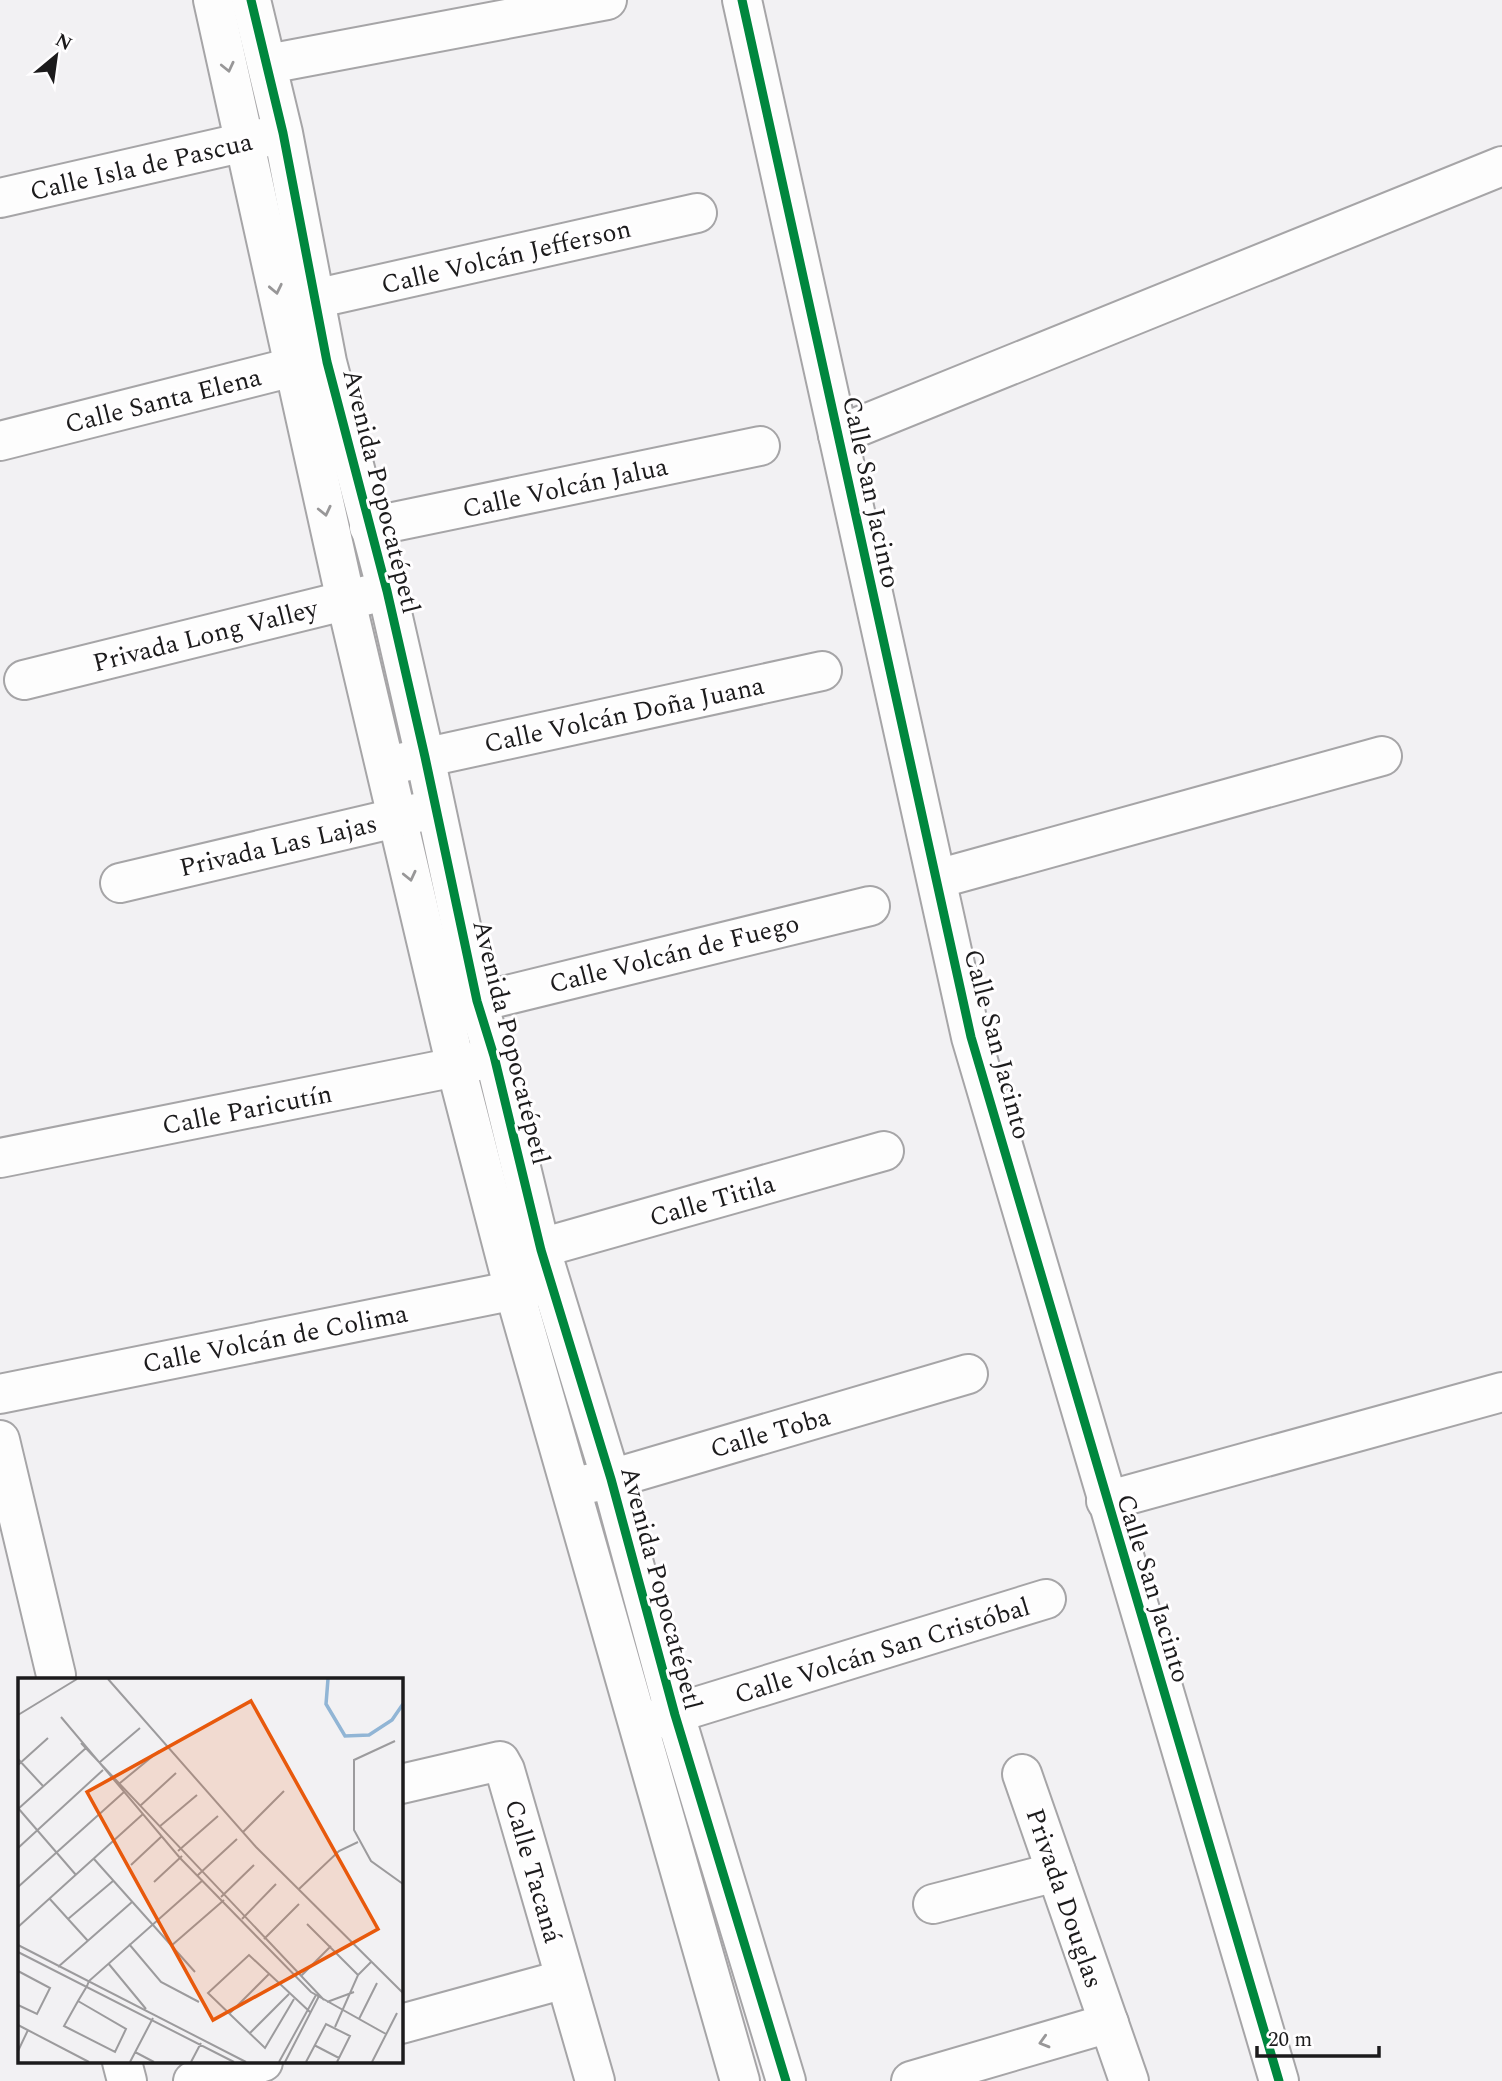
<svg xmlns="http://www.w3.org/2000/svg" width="1502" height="2081" viewBox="0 0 1502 2081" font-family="Spectral,serif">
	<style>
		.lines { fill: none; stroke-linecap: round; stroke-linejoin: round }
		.minor-casing { stroke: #a6a5a7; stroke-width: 42 }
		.minor { stroke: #fdfdfd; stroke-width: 38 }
		.cycleway-casing { stroke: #fffeff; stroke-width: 13 }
		.cycleway { stroke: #00873e; stroke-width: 9 }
		.oneway { stroke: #989798 }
		.labels { text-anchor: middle; stroke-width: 6; stroke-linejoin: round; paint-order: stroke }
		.street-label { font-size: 26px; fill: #1c1b1c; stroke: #fffeff }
		.inset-river { fill: none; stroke: #91b5d5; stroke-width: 3.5 }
		.inset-road { fill: none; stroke: #9c9b9d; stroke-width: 2 }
		.view { fill: #e8590c; fill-opacity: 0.15; stroke: #e8590c; stroke-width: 3.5 }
		.inset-edge { fill: none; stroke: #1c1b1c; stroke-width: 3.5 }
	</style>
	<rect width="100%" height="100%" fill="#f2f1f3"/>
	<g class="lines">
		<!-- minor casing -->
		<g class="minor-casing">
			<g id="minor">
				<path d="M 213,0 L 346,601 L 456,1067 L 514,1290 L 740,2081"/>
				<path d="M 251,0 L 283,133 L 327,362 L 387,591 L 425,757 L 477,1001 L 494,1056 L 541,1250 L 611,1479 L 675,1715 L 786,2081"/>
				<path d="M 742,0 L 971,1037 L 1279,2081"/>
				<path d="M 268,64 L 607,0"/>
				<path d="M 0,198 L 271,136"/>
				<path d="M 314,299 L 697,213"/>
				<path d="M 838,435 L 1502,166"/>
				<path d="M 0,441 L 293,367 L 318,363"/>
				<path d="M 369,527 L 760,446"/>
				<path d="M 24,680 L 368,595"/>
				<path d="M 400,763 L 822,671"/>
				<path d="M 937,879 L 1382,756"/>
				<path d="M 120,883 L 421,812"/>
				<path d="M 454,1008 L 870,906"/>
				<path d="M 0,1158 L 456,1067 L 481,1060"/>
				<path d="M 516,1255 L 884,1151"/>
				<path d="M 0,1394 L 540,1285"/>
				<path d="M 0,1440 L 56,1675"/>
				<path d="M 587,1484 L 611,1479 L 968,1374"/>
				<path d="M 1106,1501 L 1502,1392"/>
				<path d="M 650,1721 L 1046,1599"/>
				<path d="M 1022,1774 L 1129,2081"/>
				<path d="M 401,1784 L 500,1761 L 505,1770 L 595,2081"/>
				<path d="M 933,1904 L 1056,1872"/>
				<path d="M 401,2024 L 565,1979"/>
				<path d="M 122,2062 L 127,2081"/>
				<path d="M 193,2081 L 263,2062"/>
				<path d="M 911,2081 L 1109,2023"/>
			</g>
		</g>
		<!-- minor -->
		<use href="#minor" class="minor"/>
		<!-- cycleway casing -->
		<g class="cycleway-casing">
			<g id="cycleway">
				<path d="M 251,0 L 283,133 L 327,362 L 387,591 L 425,757 L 477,1001 L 494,1056 L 541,1250 L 611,1479 L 675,1715 L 786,2081"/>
				<path d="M 742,0 L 971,1037 L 1279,2081"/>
			</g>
		</g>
		<!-- cycleway -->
		<use href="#cycleway" class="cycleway"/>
	</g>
	<!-- one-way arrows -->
	<defs><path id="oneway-chevron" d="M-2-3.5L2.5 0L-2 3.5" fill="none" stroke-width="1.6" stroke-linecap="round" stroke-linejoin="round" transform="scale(1.75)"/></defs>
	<g class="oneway">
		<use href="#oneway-chevron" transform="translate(228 67) rotate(77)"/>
		<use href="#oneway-chevron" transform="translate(276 289) rotate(78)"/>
		<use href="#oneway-chevron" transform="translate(325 511) rotate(77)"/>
		<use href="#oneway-chevron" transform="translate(410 876) rotate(77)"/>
		<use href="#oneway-chevron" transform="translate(1044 2042) rotate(164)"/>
	</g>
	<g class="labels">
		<!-- street labels -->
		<g class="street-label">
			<text transform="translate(141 166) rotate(-13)" y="9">Calle Isla de Pascua</text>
			<text transform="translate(506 256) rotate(-13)" y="9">Calle Volcán Jefferson</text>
			<text transform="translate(163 400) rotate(-14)" y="9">Calle Santa Elena</text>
			<text transform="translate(565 487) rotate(-12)" y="9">Calle Volcán Jalua</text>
			<text transform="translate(382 491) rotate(76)" y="9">Avenida Popocatépetl</text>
			<text transform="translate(872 492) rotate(78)" y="9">Calle San Jacinto</text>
			<text transform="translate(205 635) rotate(-14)" y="9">Privada Long Valley</text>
			<text transform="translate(624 714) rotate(-12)" y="9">Calle Volcán Doña Juana</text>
			<text transform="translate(278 845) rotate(-13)" y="9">Privada Las Lajas</text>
			<text transform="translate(674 953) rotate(-14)" y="9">Calle Volcán de Fuego</text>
			<text transform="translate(512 1042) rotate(76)" y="9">Avenida Popocatépetl</text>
			<text transform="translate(998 1044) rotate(75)" y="9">Calle San Jacinto</text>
			<text transform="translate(247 1109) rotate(-11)" y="9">Calle Paricutín</text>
			<text transform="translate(712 1200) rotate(-16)" y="9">Calle Titila</text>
			<text transform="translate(275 1338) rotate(-11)" y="9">Calle Volcán de Colima</text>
			<text transform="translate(770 1432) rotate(-16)" y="9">Calle Toba</text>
			<text transform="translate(662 1588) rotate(75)" y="9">Avenida Popocatépetl</text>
			<text transform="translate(1154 1588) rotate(73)" y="9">Calle San Jacinto</text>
			<text transform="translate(882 1650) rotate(-17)" y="9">Calle Volcán San Cristóbal</text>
			<text transform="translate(534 1871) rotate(74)" y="9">Calle Tacaná</text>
			<text transform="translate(1065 1898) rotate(71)" y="9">Privada Douglas</text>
		</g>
	</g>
	<!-- overview -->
	<g transform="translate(18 1678)">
		<rect width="385" height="385" fill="#f2f1f3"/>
		<path class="inset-river" d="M 310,1 L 308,26 L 327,58 L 351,57 L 374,42 L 385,26"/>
		<path class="inset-road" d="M 90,1 L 238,169 L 385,315M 0,37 L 59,1M 43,39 L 162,180 L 293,314 L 368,356M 377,63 L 336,82 L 336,152 L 353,183 L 385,206M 63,65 L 306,322M 0,81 L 25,108M 82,84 L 122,50M 0,87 L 30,60M 102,105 L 141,73M 122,128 L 158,95M 0,130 L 58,197M 0,131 L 68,70M 141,149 L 179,117M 225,154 L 266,113M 0,170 L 85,92M 160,173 L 200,138M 76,181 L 177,294M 113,187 L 144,158M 180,197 L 219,161M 136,204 L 164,178M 0,209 L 106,114M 281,211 L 321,173 L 340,164M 203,219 L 236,187M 31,220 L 70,263M 50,241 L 95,203M 224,241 L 258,206M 289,246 L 340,297M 0,249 L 125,136M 246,261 L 281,226M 111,266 L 143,304 L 181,324M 0,267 L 228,384M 153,268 L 206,222M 0,274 L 216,384M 90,285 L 128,331M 40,289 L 114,224M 0,293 L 32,310 L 19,336 L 0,327M 283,298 L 313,268M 276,321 L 247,370 L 190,315 L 231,277 L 292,334M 60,323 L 108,351 L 97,374 L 46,348 L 60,323 L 69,308 L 71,303 L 185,202M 309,324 L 336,314M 211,336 L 251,296M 341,341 L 359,305M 0,347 L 71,384M 317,349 L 340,297 L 354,283M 231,356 L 271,316M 296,367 L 321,380M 0,373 L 10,352M 117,374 L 136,384M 112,384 L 135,340M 173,384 L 183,365M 261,384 L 298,317M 267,384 L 301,318M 288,384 L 308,346 L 332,358 L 319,384M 354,384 L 379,335"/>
		<path class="view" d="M 233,23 L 360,251 L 195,342 L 69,114 Z"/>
		<rect width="385" height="385" class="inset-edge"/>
	</g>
	<!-- north arrow -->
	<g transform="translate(56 56) rotate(29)" stroke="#fffeff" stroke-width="5" paint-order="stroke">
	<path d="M0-5L12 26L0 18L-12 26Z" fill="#1c1b1c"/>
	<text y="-10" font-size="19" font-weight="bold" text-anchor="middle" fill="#1c1b1c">N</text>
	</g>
	<!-- scale -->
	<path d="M1257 2046v10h122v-10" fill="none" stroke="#1c1b1c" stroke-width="3.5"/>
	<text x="1268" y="2046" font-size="21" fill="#1c1b1c" stroke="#fffeff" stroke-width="5" paint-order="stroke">20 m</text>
</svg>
